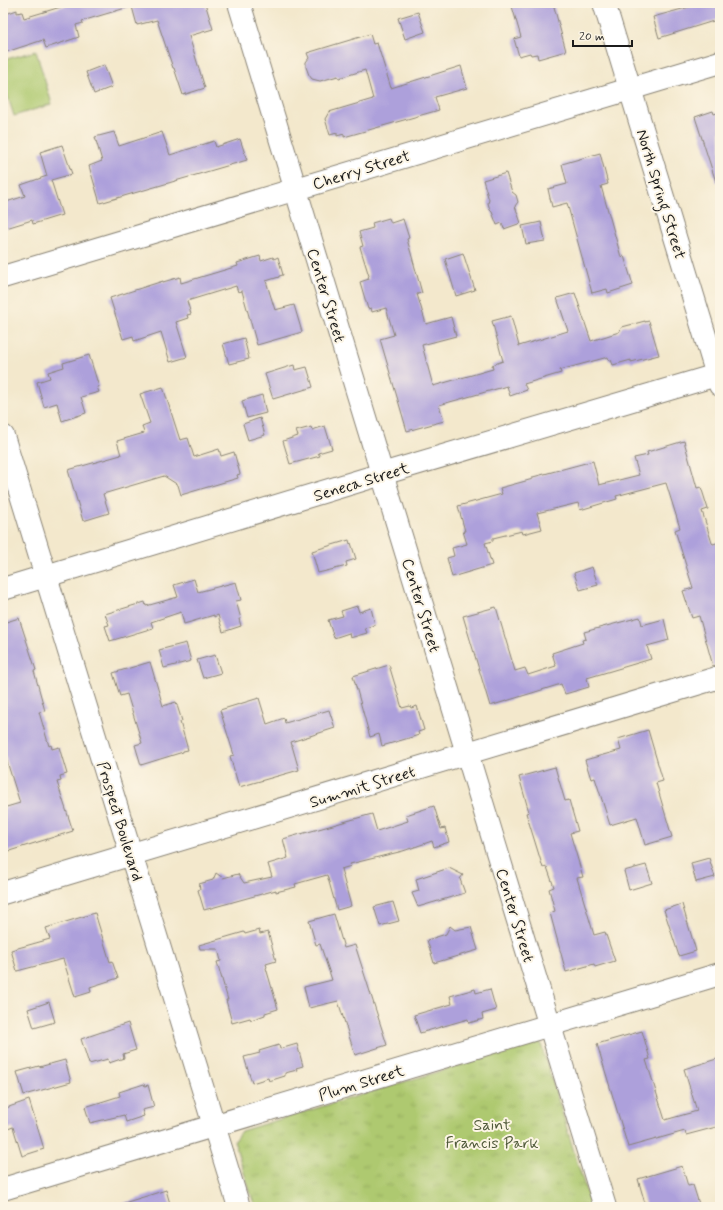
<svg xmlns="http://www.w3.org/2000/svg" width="723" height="1210" viewBox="0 0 723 1210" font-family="Mynerve,sans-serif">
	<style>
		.green { fill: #aec96f; stroke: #657246 }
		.park { fill: url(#park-tufts); stroke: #657246 }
		.building { fill: #ada0db }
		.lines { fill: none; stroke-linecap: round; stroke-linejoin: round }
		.minor-casing { stroke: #888274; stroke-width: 24 }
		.minor { stroke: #fff; stroke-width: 22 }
		.labels { text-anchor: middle; stroke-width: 4; stroke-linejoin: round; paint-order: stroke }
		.street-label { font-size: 16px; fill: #1c1c1c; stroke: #fcf5e5 }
		.park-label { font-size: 16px; fill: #4f5939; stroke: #fcf5e5 }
	</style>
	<defs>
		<pattern id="park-tufts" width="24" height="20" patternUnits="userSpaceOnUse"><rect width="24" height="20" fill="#aec96f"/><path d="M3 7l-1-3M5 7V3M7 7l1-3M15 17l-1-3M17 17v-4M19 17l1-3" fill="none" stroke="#95ac60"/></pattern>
	</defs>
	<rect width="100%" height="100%" fill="#fcf5e5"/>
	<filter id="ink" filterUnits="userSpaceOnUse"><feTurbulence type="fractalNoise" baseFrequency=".025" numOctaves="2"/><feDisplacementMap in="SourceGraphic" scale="8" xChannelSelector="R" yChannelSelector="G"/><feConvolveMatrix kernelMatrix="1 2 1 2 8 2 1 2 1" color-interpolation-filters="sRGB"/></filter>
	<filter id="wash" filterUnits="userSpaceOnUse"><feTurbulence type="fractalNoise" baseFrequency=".012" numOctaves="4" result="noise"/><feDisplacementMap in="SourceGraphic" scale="16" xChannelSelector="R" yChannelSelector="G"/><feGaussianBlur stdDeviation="0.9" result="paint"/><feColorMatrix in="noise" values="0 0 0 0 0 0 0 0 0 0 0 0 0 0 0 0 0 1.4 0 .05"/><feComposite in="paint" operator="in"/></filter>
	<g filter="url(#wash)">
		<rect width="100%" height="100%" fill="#f3e8cc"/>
		<!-- green -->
		<path class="green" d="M 36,51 L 52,104 L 14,116 L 3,81 L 3,60 Z"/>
		<!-- park -->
		<path class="park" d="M 540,1041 L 591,1207 L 255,1207 L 234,1141 L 241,1131 Z"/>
		<g id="blocks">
			<!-- building -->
			<g class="building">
				<path d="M 74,3 L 128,3 L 129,7 L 82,21 L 83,23 L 76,25 L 79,37 L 46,48 L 43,40 L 3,53 L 3,15 L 17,10 L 17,13 L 22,12 L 24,18 Z"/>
				<path d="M 131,3 L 205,3 L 213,29 L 189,36 L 205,88 L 183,95 L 174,68 L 173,68 L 157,20 L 137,25 Z"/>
				<path d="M 511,3 L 553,3 L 566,51 L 538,59 L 537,54 L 531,55 L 530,53 L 519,56 L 514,39 L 521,37 Z"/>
				<path d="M 692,3 L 720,3 L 720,19 L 659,38 L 653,17 L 693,6 Z"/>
				<path d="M 418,12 L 425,32 L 405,39 L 398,18 Z"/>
				<path d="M 370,34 L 373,44 L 377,43 L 391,88 L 461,66 L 467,88 L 435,97 L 439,110 L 344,137 L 344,134 L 337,136 L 337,133 L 330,135 L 325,119 L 329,112 L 373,99 L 365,70 L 339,78 L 338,76 L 320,81 L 312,79 L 309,75 L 306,67 L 306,62 L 309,58 L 307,53 Z"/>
				<path d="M 104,65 L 112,87 L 94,94 L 86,72 Z"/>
				<path d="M 713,111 L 714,114 L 720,112 L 720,182 L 716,182 L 695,117 Z"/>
				<path d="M 114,132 L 119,146 L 162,132 L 170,155 L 214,141 L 216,147 L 240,139 L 247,160 L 100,203 L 89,166 L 102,161 L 95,137 Z"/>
				<path d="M 62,145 L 72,174 L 51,180 L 62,215 L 33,224 L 32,220 L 3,229 L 3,203 L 25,196 L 21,185 L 47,176 L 40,152 Z"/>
				<path d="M 600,153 L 608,184 L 601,186 L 621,257 L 624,256 L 633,285 L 608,293 L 607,289 L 592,293 L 567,203 L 552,207 L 548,189 L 567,184 L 562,164 Z"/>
				<path d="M 506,173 L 512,192 L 516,195 L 518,202 L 515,206 L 521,223 L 504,229 L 502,223 L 497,225 L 492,212 L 490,210 L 488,203 L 489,200 L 483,180 Z"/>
				<path d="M 389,218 L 391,223 L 403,219 L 409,238 L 407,239 L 422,293 L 417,294 L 426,324 L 451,317 L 456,336 L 422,345 L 433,386 L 493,369 L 492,365 L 503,361 L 492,321 L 511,316 L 519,346 L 568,331 L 557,298 L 575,293 L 591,341 L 619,332 L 622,327 L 645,321 L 645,322 L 649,321 L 659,355 L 631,362 L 631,360 L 613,365 L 611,360 L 609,361 L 608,357 L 560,370 L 561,373 L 524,384 L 527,390 L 510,396 L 507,386 L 439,405 L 444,421 L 407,431 L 380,339 L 394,335 L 386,308 L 372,312 L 371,308 L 368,309 L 360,282 L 369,279 L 368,277 L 369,276 L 360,247 L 363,246 L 359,232 L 373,228 L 372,223 Z"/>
				<path d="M 541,222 L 545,241 L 526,244 L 522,226 Z"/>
				<path d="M 463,253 L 475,290 L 456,296 L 445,259 Z"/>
				<path d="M 260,256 L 261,261 L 273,257 L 274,259 L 278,257 L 283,275 L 279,276 L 279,277 L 266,281 L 275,310 L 294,305 L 302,332 L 257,345 L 242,291 L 238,292 L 236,286 L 187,301 L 191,314 L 187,315 L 188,318 L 176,322 L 187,357 L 170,362 L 161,332 L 134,341 L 133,336 L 123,339 L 110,298 L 163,281 L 163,282 L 180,277 L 181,283 L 238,266 L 237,263 Z"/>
				<path d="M 244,338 L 249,359 L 229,364 L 223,344 Z"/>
				<path d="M 89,355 L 99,387 L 97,387 L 99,392 L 81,397 L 86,413 L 62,421 L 57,403 L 44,407 L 37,382 L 50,378 L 48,372 L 64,367 L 63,363 Z"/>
				<path d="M 294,365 L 295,370 L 307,367 L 313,387 L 273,399 L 265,374 Z"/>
				<path d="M 163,387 L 180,440 L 188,438 L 194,457 L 219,449 L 221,456 L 234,452 L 240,474 L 237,475 L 238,478 L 181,495 L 178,485 L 164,476 L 103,494 L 109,513 L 83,521 L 68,470 L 121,455 L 117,441 L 144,433 L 142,426 L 150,423 L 140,394 Z"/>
				<path d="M 262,395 L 266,413 L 247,418 L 242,401 Z"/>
				<path d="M 260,418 L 265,435 L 248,440 L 243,424 Z"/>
				<path d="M 325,426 L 332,449 L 318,453 L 320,456 L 290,464 L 283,441 L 298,436 L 296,431 L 311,427 L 312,430 Z"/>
				<path d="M 684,441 L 697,488 L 701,487 L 708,509 L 702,511 L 712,543 L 713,544 L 720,542 L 720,665 L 713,666 L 699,616 L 692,618 L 683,591 L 693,588 L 675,530 L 680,528 L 666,483 L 616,496 L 617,499 L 580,510 L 578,503 L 537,513 L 542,529 L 523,534 L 522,531 L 493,538 L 493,541 L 485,543 L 492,565 L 452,577 L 447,558 L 454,556 L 452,548 L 467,544 L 463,531 L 465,531 L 458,506 L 502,494 L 500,488 L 533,479 L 533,477 L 593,461 L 599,485 L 639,475 L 634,458 L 648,455 L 647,452 Z"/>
				<path d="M 349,540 L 350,544 L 351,543 L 356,559 L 346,562 L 347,566 L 318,573 L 312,551 Z"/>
				<path d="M 592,567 L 598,585 L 580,590 L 574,573 Z"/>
				<path d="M 194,579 L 198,592 L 236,582 L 241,600 L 236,601 L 241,619 L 239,619 L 241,626 L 223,632 L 218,615 L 214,617 L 214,615 L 184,624 L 181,612 L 151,622 L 153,628 L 110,641 L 105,626 L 109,625 L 105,614 L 145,602 L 146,606 L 178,597 L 174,585 Z"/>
				<path d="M 357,606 L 359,612 L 371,608 L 375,625 L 365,628 L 367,633 L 350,638 L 349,633 L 334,638 L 328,620 L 343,616 L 341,611 Z"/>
				<path d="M 496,607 L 515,671 L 525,668 L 528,675 L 556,666 L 552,653 L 583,643 L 582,640 L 586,639 L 584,632 L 640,617 L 642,625 L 664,619 L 669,640 L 647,646 L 651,659 L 587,678 L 589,687 L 565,694 L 561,684 L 490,706 L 463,616 Z"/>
				<path d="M 19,618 L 36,670 L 34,671 L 45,711 L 39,712 L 49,746 L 51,745 L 52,749 L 59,747 L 67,774 L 60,776 L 61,781 L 57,782 L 73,831 L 3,853 L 3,808 L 20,803 L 3,749 L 3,623 Z"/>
				<path d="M 186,643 L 191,661 L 164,668 L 159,650 Z"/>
				<path d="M 215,655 L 221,673 L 203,678 L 197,660 Z"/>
				<path d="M 150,662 L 163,706 L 176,702 L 182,721 L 180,722 L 188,750 L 183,751 L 183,752 L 141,765 L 135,745 L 142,743 L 127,694 L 120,696 L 113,673 Z"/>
				<path d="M 389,665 L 402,708 L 410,706 L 411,708 L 417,706 L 424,730 L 418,732 L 419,735 L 382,746 L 379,734 L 370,737 L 353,676 Z"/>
				<path d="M 259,698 L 267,724 L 284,718 L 285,723 L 329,710 L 335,728 L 291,742 L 299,770 L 239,787 L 230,756 L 234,755 L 220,710 Z"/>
				<path d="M 648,730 L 663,781 L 656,783 L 672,837 L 645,845 L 637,817 L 610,825 L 595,778 L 591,779 L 585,760 L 621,750 L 618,739 Z"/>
				<path d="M 555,767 L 565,801 L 569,800 L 578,831 L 570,833 L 583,877 L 577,878 L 594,935 L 605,932 L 615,961 L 595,967 L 594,964 L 566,972 L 550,913 L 555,911 L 549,889 L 554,887 L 547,867 L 543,868 L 526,813 L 529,812 L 519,777 Z"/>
				<path d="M 434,806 L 441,829 L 445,828 L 449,842 L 434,847 L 432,841 L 403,851 L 350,864 L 351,866 L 341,869 L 351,906 L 337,910 L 327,875 L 295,884 L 296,887 L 276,892 L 276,890 L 204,910 L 198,890 L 200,889 L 199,884 L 213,880 L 216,873 L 223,878 L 238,874 L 244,883 L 272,877 L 268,864 L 288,858 L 283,839 L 372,814 L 377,831 L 408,821 L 406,815 Z"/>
				<path d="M 709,858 L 715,877 L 696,882 L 691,863 Z"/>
				<path d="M 646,865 L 652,883 L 629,890 L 624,871 Z"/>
				<path d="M 449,868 L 463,875 L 460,879 L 465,893 L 418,907 L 412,893 L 419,891 L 416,879 Z"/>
				<path d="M 393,902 L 399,921 L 380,926 L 374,907 Z"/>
				<path d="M 682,904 L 696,951 L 679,956 L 664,910 Z"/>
				<path d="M 95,913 L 110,962 L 112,961 L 118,978 L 90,987 L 91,992 L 75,997 L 63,959 L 17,971 L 11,950 L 50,939 L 46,928 Z"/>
				<path d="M 334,914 L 344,948 L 355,945 L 387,1045 L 355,1055 L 338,1001 L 309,1008 L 304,987 L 332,980 L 320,944 L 316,945 L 309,921 Z"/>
				<path d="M 450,926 L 455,930 L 471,927 L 478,950 L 434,963 L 427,940 L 446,934 Z"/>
				<path d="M 259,930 L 260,934 L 268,932 L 276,961 L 266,964 L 267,967 L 266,968 L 278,1009 L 265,1013 L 265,1015 L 251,1020 L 250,1018 L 232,1023 L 226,1000 L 228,1000 L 217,962 L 221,961 L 218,949 L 200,949 L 199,945 L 244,932 L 245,934 Z"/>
				<path d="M 475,989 L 476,993 L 490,989 L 496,1010 L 482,1014 L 483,1019 L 469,1023 L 468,1019 L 420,1033 L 414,1015 L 452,1004 L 450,996 Z"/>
				<path d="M 49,1002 L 55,1022 L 34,1028 L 28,1009 Z"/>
				<path d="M 128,1023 L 136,1050 L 123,1054 L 124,1058 L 109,1063 L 108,1059 L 89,1064 L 81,1039 Z"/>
				<path d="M 642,1031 L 650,1059 L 646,1060 L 665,1120 L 697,1111 L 684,1069 L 720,1058 L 720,1126 L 686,1135 L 685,1131 L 628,1147 L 597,1044 Z"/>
				<path d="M 297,1044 L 303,1066 L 296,1068 L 297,1070 L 285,1073 L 285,1076 L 269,1081 L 268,1078 L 252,1083 L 244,1057 L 260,1053 L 259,1051 L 279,1045 L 280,1049 Z"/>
				<path d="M 65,1060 L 71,1082 L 24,1095 L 17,1072 L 39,1066 L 39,1067 Z"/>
				<path d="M 144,1084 L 145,1086 L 148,1085 L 154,1107 L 142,1110 L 144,1116 L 126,1122 L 124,1115 L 90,1123 L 85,1107 L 120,1096 L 119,1092 Z"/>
				<path d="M 29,1100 L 44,1149 L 22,1156 L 13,1127 L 3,1131 L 3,1109 Z"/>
				<path d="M 682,1166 L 688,1186 L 693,1185 L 700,1207 L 646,1207 L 638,1179 Z"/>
				<path d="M 166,1190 L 171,1207 L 125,1207 L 124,1203 Z"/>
			</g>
		</g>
	</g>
	<g filter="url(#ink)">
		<use href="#blocks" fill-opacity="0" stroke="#888274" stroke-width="1"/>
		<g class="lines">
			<!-- minor casing -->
			<g class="minor-casing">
				<g id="minor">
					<path d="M 239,3 L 605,1207"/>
					<path d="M 604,3 L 720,385"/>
					<path d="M 3,277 L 720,62"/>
					<path d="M 3,436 L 239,1207"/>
					<path d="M 3,589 L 382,474 L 720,374"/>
					<path d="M 3,893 L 720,677"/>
					<path d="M 3,1189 L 720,974"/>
				</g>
			</g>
			<!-- minor -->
			<use href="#minor" class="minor"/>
		</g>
	</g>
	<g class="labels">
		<!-- street labels -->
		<g class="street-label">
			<text transform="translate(361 169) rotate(-17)" y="6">Cherry Street</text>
			<text transform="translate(662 194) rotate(73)" y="6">North Spring Street</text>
			<text transform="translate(327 295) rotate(73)" y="6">Center Street</text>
			<text transform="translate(361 481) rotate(-17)" y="6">Seneca Street</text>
			<text transform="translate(422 605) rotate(73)" y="6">Center Street</text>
			<text transform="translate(362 786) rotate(-17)" y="6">Summit Street</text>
			<text transform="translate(121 821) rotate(73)" y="6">Prospect Boulevard</text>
			<text transform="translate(516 915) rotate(73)" y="6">Center Street</text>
			<text transform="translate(361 1082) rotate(-17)" y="6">Plum Street</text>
		</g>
		<!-- park labels -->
		<g class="park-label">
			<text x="492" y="1130">Saint<tspan x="492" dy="18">Francis Park</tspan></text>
		</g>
	</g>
	<!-- margin -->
	<rect width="723" height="1210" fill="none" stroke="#fcf5e5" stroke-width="16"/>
	<!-- scale -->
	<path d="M573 40v6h59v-6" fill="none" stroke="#1c1c1c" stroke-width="2"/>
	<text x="579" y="40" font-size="12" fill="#1c1c1c" stroke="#fcf5e5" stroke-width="3" paint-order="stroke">20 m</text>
</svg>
